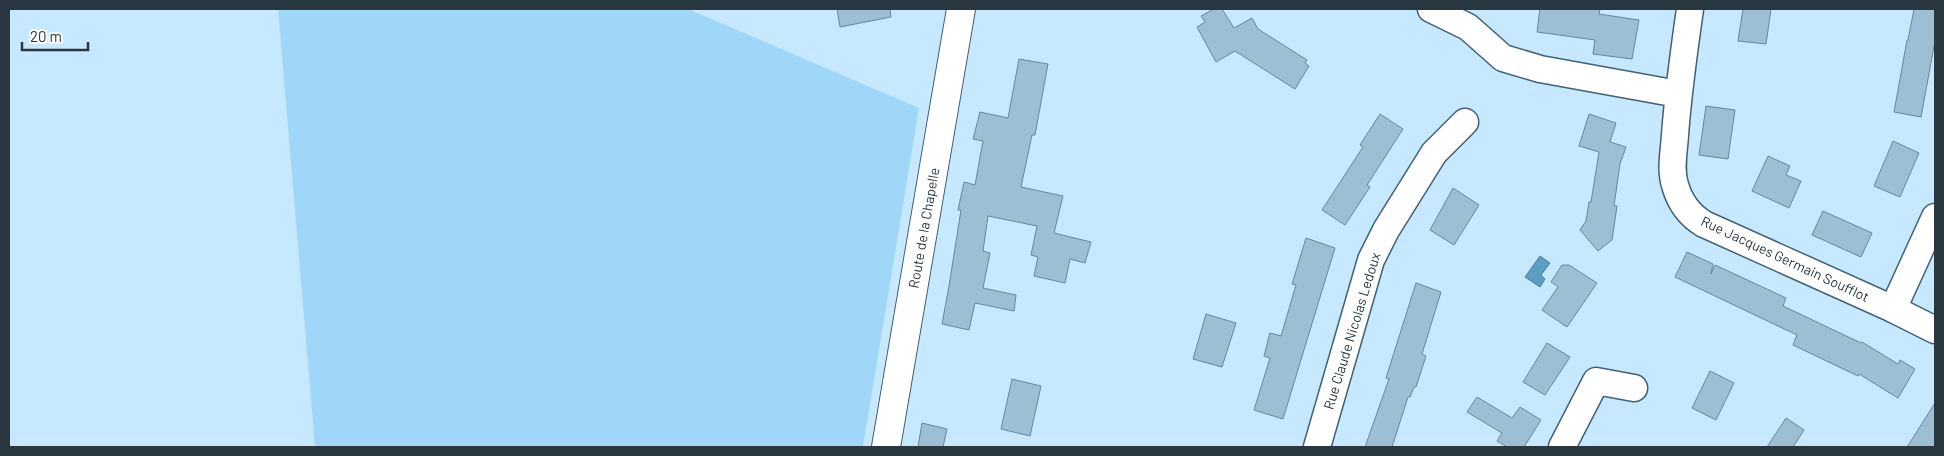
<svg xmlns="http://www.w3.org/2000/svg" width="1944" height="456" viewBox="0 0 1944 456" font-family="Barlow,sans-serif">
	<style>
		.green { fill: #a0d7f9 }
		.water { fill: #5c9dc3; stroke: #4d7e9c }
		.building { fill: #9dbfd4; stroke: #67879b }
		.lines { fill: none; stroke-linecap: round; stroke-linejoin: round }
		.street-casing { stroke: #426174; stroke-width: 29 }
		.secondary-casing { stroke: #426174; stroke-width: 30 }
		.street { stroke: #fff; stroke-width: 26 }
		.secondary { stroke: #fff; stroke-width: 28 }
		.labels { text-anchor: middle; stroke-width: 4.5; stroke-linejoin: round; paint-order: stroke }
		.street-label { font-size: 14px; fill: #293740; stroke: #fff }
	</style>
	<rect width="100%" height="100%" fill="#c6e9ff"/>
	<!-- green -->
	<path class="green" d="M 278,9 L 688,9 L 919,108 L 863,447 L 315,447 Z"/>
	<!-- water -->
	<path class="water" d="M 1540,256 L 1550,263 L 1541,275 L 1545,279 L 1540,287 L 1525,277 Z"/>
	<!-- building -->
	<g class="building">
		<path d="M 837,9 L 890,9 L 891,17 L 840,27 Z"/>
		<path d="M 1214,9 L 1222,9 L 1234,28 L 1252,18 L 1258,29 L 1307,60 L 1305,63 L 1309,66 L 1295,89 L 1235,51 L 1216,62 L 1197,27 L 1205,22 L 1201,16 Z"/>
		<path d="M 1540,9 L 1600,9 L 1599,14 L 1639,20 L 1632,59 L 1593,54 L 1595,40 L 1537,32 Z"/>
		<path d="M 1743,9 L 1771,9 L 1766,44 L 1738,41 Z"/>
		<path d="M 1914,9 L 1935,9 L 1935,41 L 1921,117 L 1894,112 L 1907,40 L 1908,40 Z"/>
		<path d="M 1019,59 L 1048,64 L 1035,135 L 1032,135 L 1021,187 L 1063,196 L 1054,233 L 1091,242 L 1085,263 L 1070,259 L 1065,283 L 1034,276 L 1038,257 L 1031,255 L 1037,226 L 988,216 L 983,251 L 990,253 L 983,288 L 1016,295 L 1014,311 L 975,303 L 969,330 L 942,324 L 949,286 L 961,210 L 958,210 L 964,182 L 975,185 L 983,141 L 973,139 L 980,112 L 1008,118 Z"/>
		<path d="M 1706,106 L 1735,110 L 1728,159 L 1699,155 Z"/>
		<path d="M 1380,114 L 1403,129 L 1367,185 L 1370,187 L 1345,225 L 1322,210 L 1363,147 L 1360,145 Z"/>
		<path d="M 1589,114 L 1616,123 L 1610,142 L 1626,147 L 1620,164 L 1614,206 L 1617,206 L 1612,240 L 1598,251 L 1580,230 L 1586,221 L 1589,202 L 1591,202 L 1599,152 L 1579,146 Z"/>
		<path d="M 1893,141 L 1919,153 L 1900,197 L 1874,186 Z"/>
		<path d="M 1768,156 L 1790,166 L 1786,175 L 1801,181 L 1789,208 L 1752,191 Z"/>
		<path d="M 1453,188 L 1479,205 L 1454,245 L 1430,230 Z"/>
		<path d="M 1823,211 L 1872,233 L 1861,257 L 1812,235 Z"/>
		<path d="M 1306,238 L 1335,248 L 1283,419 L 1254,410 L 1270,358 L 1264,356 L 1270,333 L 1281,336 L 1296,285 L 1292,284 Z"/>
		<path d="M 1687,252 L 1713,264 L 1711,274 L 1715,265 L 1741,277 L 1786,298 L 1783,306 L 1861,343 L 1862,342 L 1898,364 L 1900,360 L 1915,369 L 1898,398 L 1859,374 L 1858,376 L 1793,345 L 1797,335 L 1675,277 Z"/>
		<path d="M 1562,265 L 1569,265 L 1597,283 L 1567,327 L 1542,310 L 1558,287 L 1551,282 Z"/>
		<path d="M 1416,283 L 1441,292 L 1422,354 L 1426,356 L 1416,387 L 1414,387 L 1410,397 L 1408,397 L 1392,447 L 1365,447 L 1389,379 L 1386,378 Z"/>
		<path d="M 1206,314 L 1236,323 L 1222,367 L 1193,359 Z"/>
		<path d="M 1547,343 L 1570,357 L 1545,395 L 1523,382 Z"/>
		<path d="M 1710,371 L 1734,383 L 1716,420 L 1692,408 Z"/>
		<path d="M 1012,379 L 1041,386 L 1030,436 L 1001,429 Z"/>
		<path d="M 1477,397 L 1512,418 L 1520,407 L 1541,420 L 1524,447 L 1507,447 L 1497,441 L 1502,433 L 1467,412 Z"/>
		<path d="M 1935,403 L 1935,447 L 1907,447 Z"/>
		<path d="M 1786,418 L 1804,430 L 1793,447 L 1767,447 Z"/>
		<path d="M 922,423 L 947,429 L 943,447 L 918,447 Z"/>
	</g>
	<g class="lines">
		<!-- street casing -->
		<g class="street-casing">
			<g id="street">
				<path d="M 1431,9 L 1468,27 L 1503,58 L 1540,69 L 1678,94"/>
				<path d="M 1690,9 C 1684,51 1678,93 1675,135 C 1674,152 1670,169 1675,185 C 1680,203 1689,215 1704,224 L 1893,309 L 1935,330"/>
				<path d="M 1893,309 L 1935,217"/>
				<path d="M 1317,447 L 1371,260 L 1386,230 L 1434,153 L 1465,122"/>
				<path d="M 1562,447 L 1596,381 L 1634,388"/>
			</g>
		</g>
		<!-- secondary casing -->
		<g class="secondary-casing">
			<path id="secondary" d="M 886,447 L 961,9"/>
		</g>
		<!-- street -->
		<use href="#street" class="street"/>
		<!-- secondary -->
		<use href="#secondary" class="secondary"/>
	</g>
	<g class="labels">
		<!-- street labels -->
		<g class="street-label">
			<text transform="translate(924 228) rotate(-80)" y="5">Route de la Chapelle</text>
			<text transform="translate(1785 259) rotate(25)" y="5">Rue Jacques Germain Soufflot</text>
			<text transform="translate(1352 331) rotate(-73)" y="5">Rue Claude Nicolas Ledoux</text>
		</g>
	</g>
	<!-- border -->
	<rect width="1944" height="456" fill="none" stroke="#293740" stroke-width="20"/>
	<!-- scale -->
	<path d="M22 42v8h66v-8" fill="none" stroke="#293740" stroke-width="2.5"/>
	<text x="30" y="42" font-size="15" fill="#293740" stroke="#ffffff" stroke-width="4" paint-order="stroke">20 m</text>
</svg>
